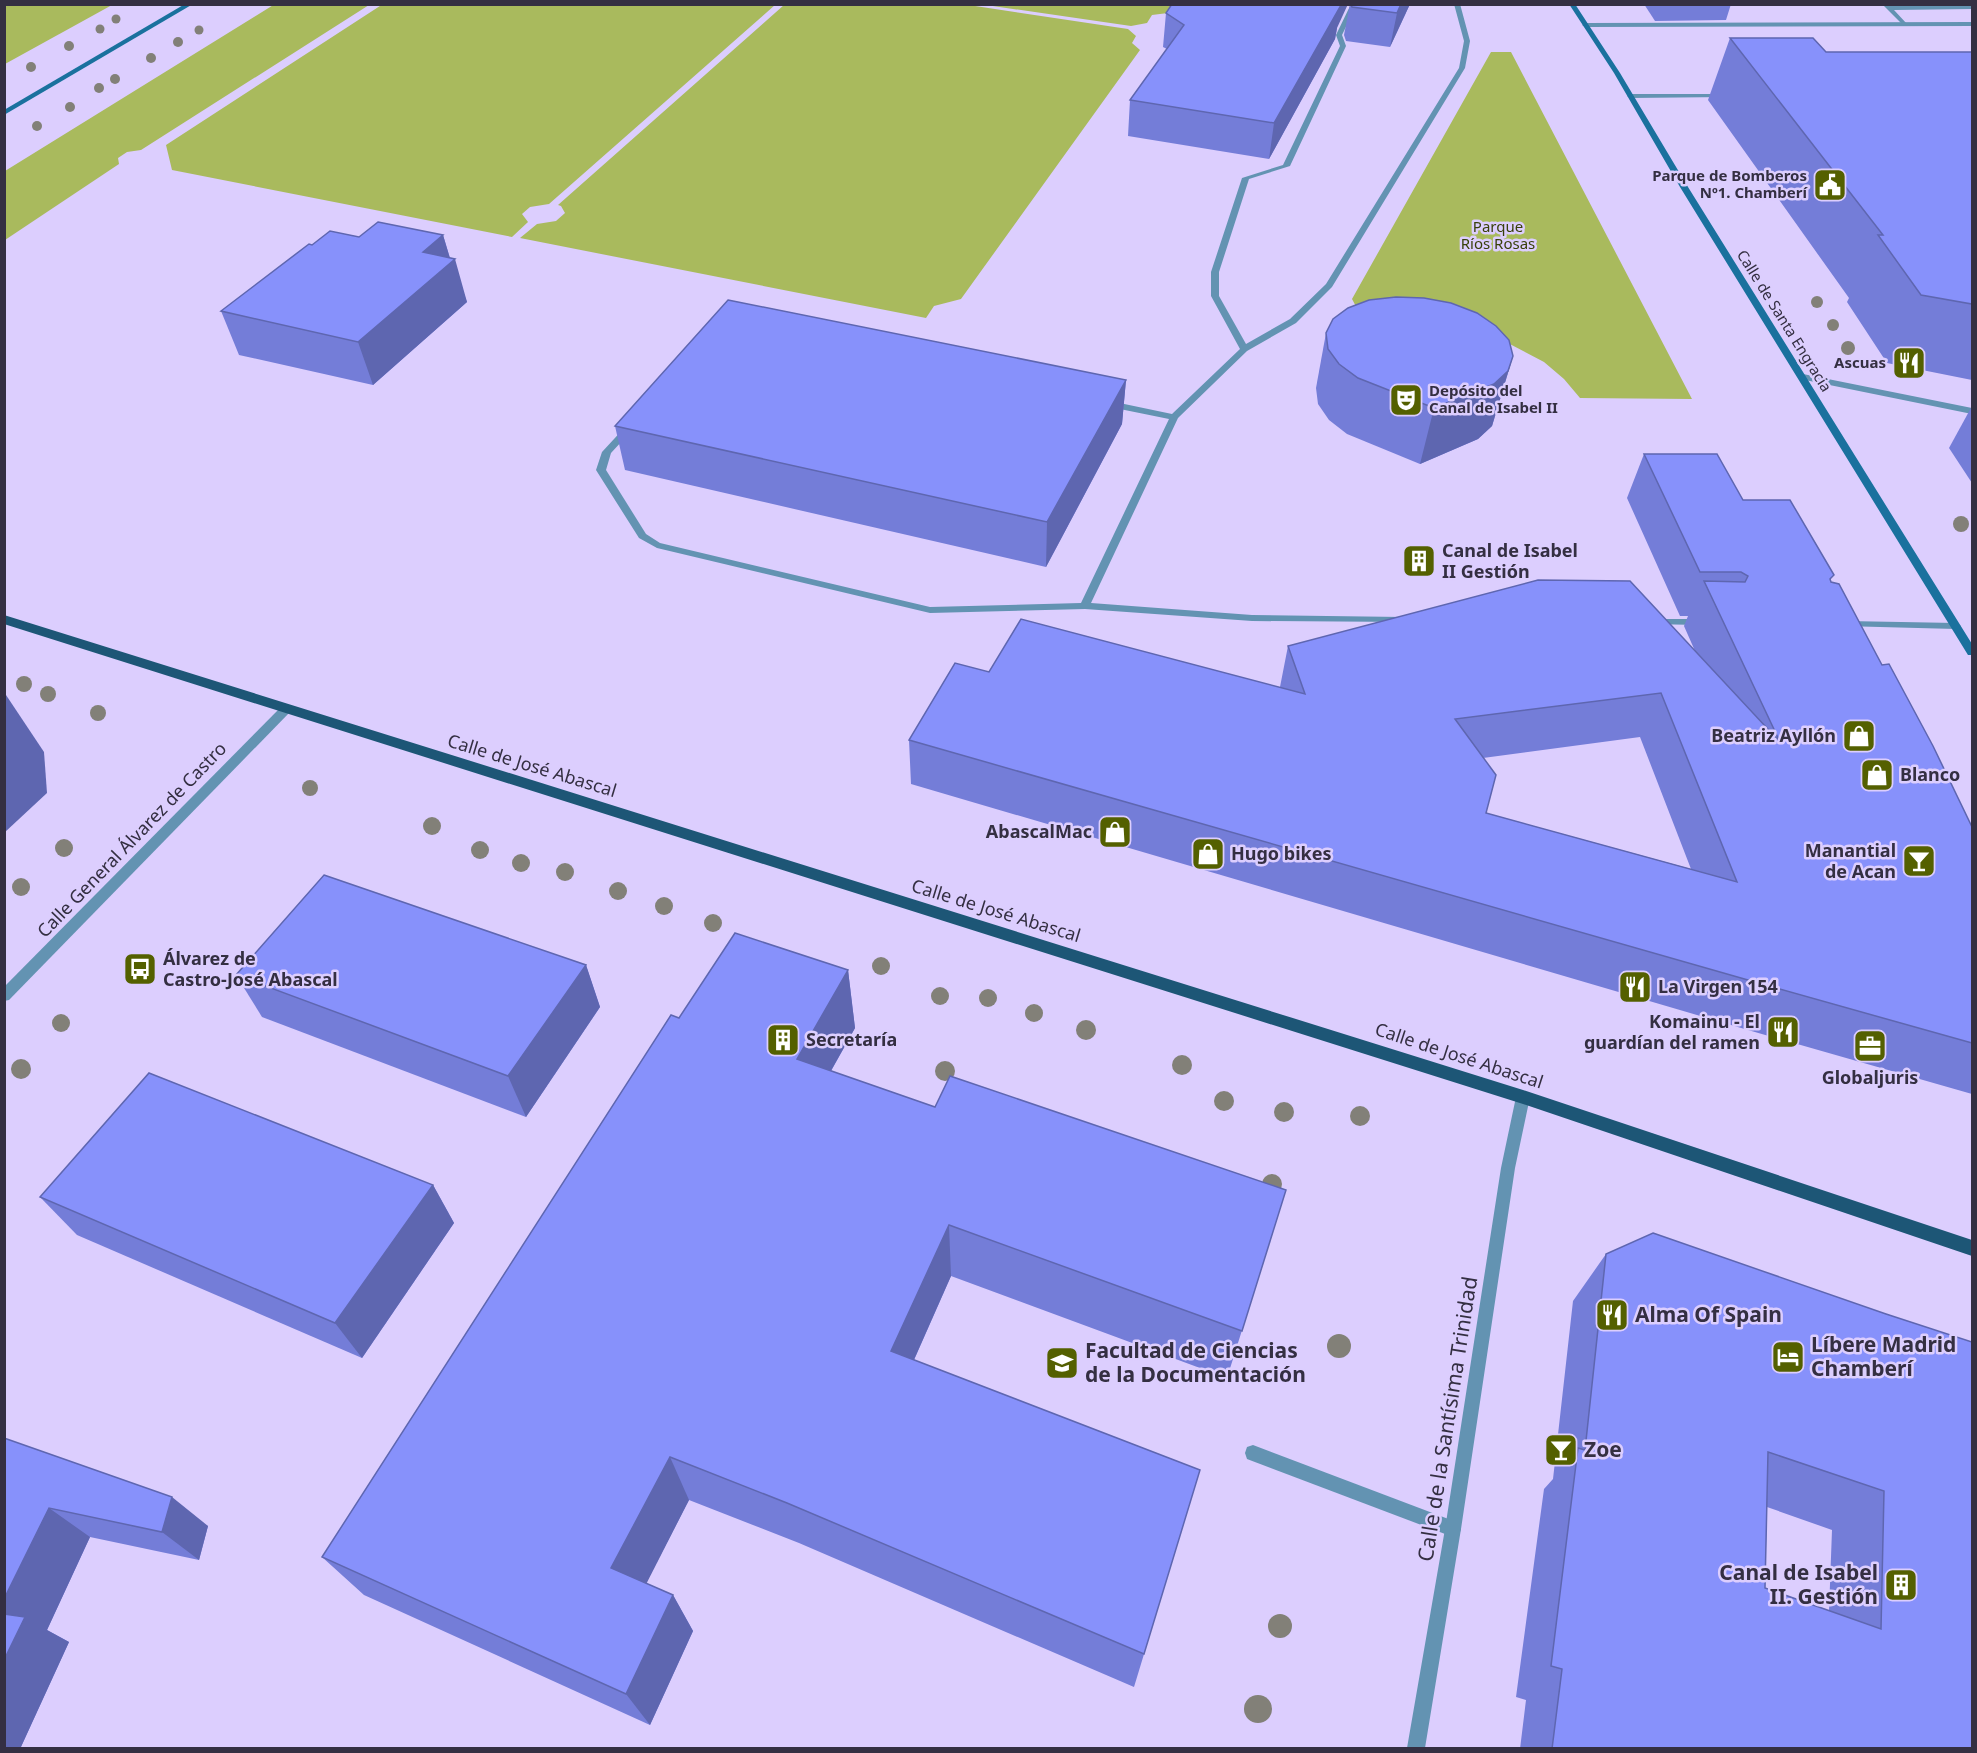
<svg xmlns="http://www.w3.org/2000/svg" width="1977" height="1753" viewBox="0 0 1977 1753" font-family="'Noto Sans',sans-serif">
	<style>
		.green { fill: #a9ba5d }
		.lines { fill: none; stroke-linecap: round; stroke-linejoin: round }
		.service { fill: #6393b2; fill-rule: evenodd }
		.pedestrian { fill: #6393b2; fill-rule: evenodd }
		.minor { fill: #6393b2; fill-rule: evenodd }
		.tertiary { fill: #6393b2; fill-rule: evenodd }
		.secondary { fill: #1a719e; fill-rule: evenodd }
		.primary { fill: #1d5676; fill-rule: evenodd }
		.tree { fill: #828078 }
		.wall { fill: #747dd8; fill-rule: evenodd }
		.shaded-wall { fill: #5e66b0 }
		.building { fill: #8791fb; stroke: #5e66b0; stroke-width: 1.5; fill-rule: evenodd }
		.labels { text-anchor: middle; stroke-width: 5; stroke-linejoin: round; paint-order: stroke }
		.far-poi-label { font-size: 15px; font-weight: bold; fill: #342f42; stroke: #dccefe; text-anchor: end }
		.far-park-label { font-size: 15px; fill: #38400a; stroke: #dccefe }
		.far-street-label { font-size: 15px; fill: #342f42; stroke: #dccefe }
		.poi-label { font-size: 18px; font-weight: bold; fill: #342f42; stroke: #dccefe; text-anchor: start }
		.street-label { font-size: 18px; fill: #342f42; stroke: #dccefe }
		.near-poi-label { font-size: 21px; font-weight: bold; fill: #342f42; stroke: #dccefe; text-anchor: start }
		.near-street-label { font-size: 21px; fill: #342f42; stroke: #dccefe }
	</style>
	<rect width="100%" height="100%" fill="#dccefe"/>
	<!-- green -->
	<g class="green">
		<path d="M 5,4 L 112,4 L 112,5 L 5,64 Z"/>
		<path d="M 275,4 L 369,5 L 141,150 L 127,152 L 118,158 L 119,164 L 5,240 L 5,171 Z"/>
		<path d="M 383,4 L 775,4 L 775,5 L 549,204 L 530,207 L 522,214 L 528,222 L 512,237 L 172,170 L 166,145 Z"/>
		<path d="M 784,5 L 962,4 L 1128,29 L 1136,36 L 1132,43 L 1140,50 L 961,299 L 934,306 L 926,318 L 520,238 L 537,224 L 556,221 L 565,213 L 561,206 L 558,205 Z"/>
		<path d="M 986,5 L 1173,5 L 1168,13 L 1152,15 L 1147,23 L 1131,26 Z"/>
		<path d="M 1491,52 L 1511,52 L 1692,399 L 1580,398 L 1564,379 L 1544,362 L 1485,331 L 1360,314 L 1352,299 Z"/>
	</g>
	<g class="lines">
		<!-- service -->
		<g class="service">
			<path d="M 1351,4 L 1357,4 L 1342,35 L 1346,46 L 1290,166 L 1249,179 L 1219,272 L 1219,296 L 1246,344 L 1290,319 L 1326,284 L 1459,68 L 1464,41 L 1454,4 L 1460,4 L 1470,41 L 1465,68 L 1332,287 L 1296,323 L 1247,351 L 1178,418 L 1091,603 L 1252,615 L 1403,617 L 1407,618 L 1408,620 L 1407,622 L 1252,621 L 1085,609 L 930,613 L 657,548 L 639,538 L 596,470 L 602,452 L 626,426 L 629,425 L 634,428 L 611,453 L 606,470 L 646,534 L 660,543 L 930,607 L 1081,603 L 1169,419 L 1110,407 L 1106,404 L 1110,401 L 1172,414 L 1240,349 L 1211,296 L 1211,272 L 1242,178 L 1283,165 L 1340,46 L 1336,35 Z"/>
			<path d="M 1972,22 L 1972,26 L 1585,27 L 1582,25 L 1585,23 Z"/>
			<path d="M 1725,94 L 1727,95 L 1727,97 L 1630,98 L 1627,96 L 1630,94 Z"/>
			<path d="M 1652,619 L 1700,619 L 1705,622 L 1700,625 L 1648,624 L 1647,622 L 1648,620 Z"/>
			<path d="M 1846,621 L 1956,623 L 1961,626 L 1956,629 L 1842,626 L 1841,624 Z"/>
			<path d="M 1253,1445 L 1459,1523 L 1461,1529 L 1459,1535 L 1453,1537 L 1247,1459 L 1245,1453 L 1247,1447 Z"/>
		</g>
		<!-- pedestrian -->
		<path class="pedestrian" d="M 1889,4 L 1891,6 L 1972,5 L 1972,9 L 1894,10 L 1907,24 L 1904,26 L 1883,5 Z"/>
		<!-- minor -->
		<g class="minor">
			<path d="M 1803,374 L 1972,408 L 1972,414 L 1800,379 L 1800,375 Z"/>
			<path d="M 1523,1091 L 1528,1093 L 1530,1097 L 1515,1168 L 1461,1529 L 1425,1748 L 1407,1748 L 1445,1529 L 1501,1168 L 1516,1097 L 1518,1093 Z"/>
		</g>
		<!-- tertiary -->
		<path class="tertiary" d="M 286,705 L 290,706 L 291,709 L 290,712 L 9,1000 L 4,1001 L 4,987 L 282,706 Z"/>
		<!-- secondary -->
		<g class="secondary">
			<path d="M 185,4 L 193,4 L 4,115 L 4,110 Z"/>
			<path d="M 1569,4 L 1575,4 L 1620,73 L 1688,187 L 1972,644 L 1972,655 L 1968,655 L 1680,187 L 1614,73 Z"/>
		</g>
		<!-- primary -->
		<path class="primary" d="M 4,615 L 1523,1090 L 1972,1240 L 1972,1256 L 1523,1104 L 4,624 Z"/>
	</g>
	<!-- trees -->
	<g class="tree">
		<circle cx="116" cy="19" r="4.5"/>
		<circle cx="100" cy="29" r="4.5"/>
		<circle cx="199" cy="30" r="4.5"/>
		<circle cx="178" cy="42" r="5"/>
		<circle cx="69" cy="46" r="5"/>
		<circle cx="151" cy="58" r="5"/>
		<circle cx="31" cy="67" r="5"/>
		<circle cx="115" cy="79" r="5"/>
		<circle cx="99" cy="88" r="5"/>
		<circle cx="70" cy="107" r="5"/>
		<circle cx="37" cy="126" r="5"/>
		<circle cx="1817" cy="302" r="6"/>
		<circle cx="1833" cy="325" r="6"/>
		<circle cx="1848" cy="348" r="7"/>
		<circle cx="1961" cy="524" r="8"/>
		<circle cx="24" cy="684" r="8"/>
		<circle cx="48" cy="694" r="8"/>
		<circle cx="98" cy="713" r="8"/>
		<circle cx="310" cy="788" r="8"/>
		<circle cx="432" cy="826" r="9"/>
		<circle cx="64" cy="848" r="9"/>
		<circle cx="480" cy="850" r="9"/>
		<circle cx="521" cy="863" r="9"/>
		<circle cx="565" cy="872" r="9"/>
		<circle cx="21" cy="887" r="9"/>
		<circle cx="618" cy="891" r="9"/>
		<circle cx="664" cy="906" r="9"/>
		<circle cx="713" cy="923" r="9"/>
		<circle cx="881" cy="966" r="9"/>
		<circle cx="940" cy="996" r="9"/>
		<circle cx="988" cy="998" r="9"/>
		<circle cx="1034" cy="1013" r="9"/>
		<circle cx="61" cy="1023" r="9"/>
		<circle cx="1086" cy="1030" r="10"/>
		<circle cx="1182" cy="1065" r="10"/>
		<circle cx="21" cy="1069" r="10"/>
		<circle cx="945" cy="1071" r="10"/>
		<circle cx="1224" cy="1101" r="10"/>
		<circle cx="1284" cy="1112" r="10"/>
		<circle cx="1360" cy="1116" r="10"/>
		<circle cx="1272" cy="1184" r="10"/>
		<circle cx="1339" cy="1346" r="12"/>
		<circle cx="1280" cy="1626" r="12"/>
		<circle cx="1258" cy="1709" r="14"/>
	</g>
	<!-- wall -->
	<g class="wall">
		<path d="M 1350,4 L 1410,4 L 1390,47 L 1346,41 L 1344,35 Z"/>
		<path d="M 1644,4 L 1731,4 L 1726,20 L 1655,21 Z"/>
		<path d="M 1166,13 L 1337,28 L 1335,39 L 1269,159 L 1128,136 L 1130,100 L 1167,49 L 1163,47 Z"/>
		<path d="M 1730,38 L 1826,52 L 1972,52 L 1972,380 L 1887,363 L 1847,302 L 1849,298 L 1708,100 Z"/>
		<path d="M 443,235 L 450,258 L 467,302 L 373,385 L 239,355 L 221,311 L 312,245 L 359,237 Z"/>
		<path d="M 1326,333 L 1513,356 L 1492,426 L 1478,439 L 1420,464 L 1347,434 L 1329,420 L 1318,404 L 1316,388 Z"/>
		<path d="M 1126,380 L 1122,424 L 1046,567 L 625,470 L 615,426 Z"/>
		<path d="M 1972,406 L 1972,483 L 1949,448 Z"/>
		<path d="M 1644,454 L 1743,500 L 1831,582 L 1882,665 L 1972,827 L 1972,1094 L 1748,1030 L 911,784 L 909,740 L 989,672 L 1280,687 L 1288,646 L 1695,651 L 1684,626 L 1688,616 L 1680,616 L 1627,498 ZM 1640,737 L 1691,869 L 1486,813 L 1483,758 Z"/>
		<path d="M 586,965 L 600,1007 L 526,1117 L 262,1017 L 236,975 Z"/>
		<path d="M 848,970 L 855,1028 L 831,1071 L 935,1107 L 1286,1190 L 1227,1378 L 951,1276 L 914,1360 L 1200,1470 L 1134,1687 L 799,1543 L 689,1500 L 646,1583 L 673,1595 L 693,1631 L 650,1725 L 364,1595 L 322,1557 Z"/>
		<path d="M 433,1185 L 454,1223 L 362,1358 L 77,1235 L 40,1197 Z"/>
		<path d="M 1606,1254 L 1886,1314 L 1972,1749 L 1520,1749 L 1526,1700 L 1516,1697 L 1544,1489 L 1553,1479 L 1573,1301 ZM 1767,1507 L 1832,1530 L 1829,1611 L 1765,1588 Z"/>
		<path d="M 4,1438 L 208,1526 L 199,1560 L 90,1537 L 47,1630 L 69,1642 L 20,1749 L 4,1749 Z"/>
	</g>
	<!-- shaded-wall -->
	<g class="shaded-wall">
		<path d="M 1339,4 L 1348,4 L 1337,28 L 1335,39 L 1269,159 L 1274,123 Z"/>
		<path d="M 1401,4 L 1410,4 L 1390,47 L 1397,13 Z"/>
		<path d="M 443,235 L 451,262 L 455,259 L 467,302 L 373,385 L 358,342 L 423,252 Z"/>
		<path d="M 1513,356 L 1492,426 L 1478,439 L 1420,464 L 1434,408 Z"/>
		<path d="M 1126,380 L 1122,424 L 1046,567 L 1047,522 Z"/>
		<path d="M 4,692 L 44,752 L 47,793 L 4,833 Z"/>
		<path d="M 586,965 L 600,1007 L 526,1117 L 508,1076 Z"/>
		<path d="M 848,970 L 855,1028 L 806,1115 L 797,1059 Z"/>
		<path d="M 433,1185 L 454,1223 L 362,1358 L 335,1323 Z"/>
		<path d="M 949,1225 L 951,1276 L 897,1398 L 891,1351 Z"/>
		<path d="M 670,1457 L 689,1500 L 635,1606 L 611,1568 Z"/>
		<path d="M 172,1497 L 208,1526 L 199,1560 L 162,1532 Z"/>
		<path d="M 49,1508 L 90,1537 L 47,1630 L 69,1642 L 20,1749 L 4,1749 L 4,1599 Z"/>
		<path d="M 673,1595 L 693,1631 L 650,1725 L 626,1694 Z"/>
	</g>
	<!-- building -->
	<g class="building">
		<path d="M 1172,4 L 1340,4 L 1341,5 L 1274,123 L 1130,100 L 1184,25 L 1166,13 Z"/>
		<path d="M 1351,4 L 1401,4 L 1397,13 L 1352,7 Z"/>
		<path d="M 1730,38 L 1813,38 L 1826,52 L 1972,52 L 1972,304 L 1921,295 L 1878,235 L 1883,235 Z"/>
		<path d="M 378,222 L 443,235 L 423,252 L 455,259 L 358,342 L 221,311 L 309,244 L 312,245 L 330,231 L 359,237 Z"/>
		<path d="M 1396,297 L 1424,298 L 1451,303 L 1477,313 L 1496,326 L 1509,340 L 1513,356 L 1508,371 L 1494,384 L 1434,408 L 1358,378 L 1339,364 L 1328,349 L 1326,333 L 1333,319 L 1348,308 L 1369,300 Z"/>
		<path d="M 728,300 L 1126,380 L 1047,522 L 615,426 Z"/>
		<path d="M 1644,454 L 1717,454 L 1743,500 L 1790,500 L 1834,575 L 1830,579 L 1831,582 L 1839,584 L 1882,665 L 1889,664 L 1933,746 L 1972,827 L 1972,1043 L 1776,988 L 909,740 L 955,663 L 989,672 L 1021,619 L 1305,694 L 1288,646 L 1538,580 L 1630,581 L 1780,742 L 1704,581 L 1745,582 L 1748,576 L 1741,572 L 1700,572 ZM 1661,693 L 1737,882 L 1486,813 L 1496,775 L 1455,719 Z"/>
		<path d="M 324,875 L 586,965 L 508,1076 L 236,975 Z"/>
		<path d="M 735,933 L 848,970 L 797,1059 L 935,1107 L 950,1076 L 1286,1190 L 1242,1331 L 949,1225 L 891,1351 L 1200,1470 L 1144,1654 L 787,1503 L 670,1457 L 611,1568 L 673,1595 L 626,1694 L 322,1557 L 671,1015 L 679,1018 Z"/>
		<path d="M 149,1073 L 433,1185 L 335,1323 L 40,1197 Z"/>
		<path d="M 1653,1233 L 1886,1314 L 1972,1342 L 1972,1749 L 1552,1749 L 1562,1669 L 1551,1666 L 1578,1448 L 1585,1450 L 1606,1254 ZM 1768,1452 L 1884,1491 L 1881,1629 L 1765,1588 Z"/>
		<path d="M 4,1438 L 172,1497 L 162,1532 L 49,1508 L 4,1599 Z"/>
		<path d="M 4,1614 L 25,1617 L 4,1660 Z"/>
	</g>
	<!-- icons -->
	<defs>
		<g id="civic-square" transform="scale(1.725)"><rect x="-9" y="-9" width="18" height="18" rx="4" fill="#546000" stroke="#dccefe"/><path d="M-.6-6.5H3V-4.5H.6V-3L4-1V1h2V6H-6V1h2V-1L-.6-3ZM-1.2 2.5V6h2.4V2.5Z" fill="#fff"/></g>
		<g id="restaurant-square" transform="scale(1.725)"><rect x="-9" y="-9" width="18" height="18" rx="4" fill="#546000" stroke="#dccefe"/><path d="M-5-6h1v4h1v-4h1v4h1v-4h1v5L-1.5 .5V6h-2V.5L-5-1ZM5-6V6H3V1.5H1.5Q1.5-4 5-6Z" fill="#fff"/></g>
		<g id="theatre-square" transform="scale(1.725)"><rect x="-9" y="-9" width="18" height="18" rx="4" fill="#546000" stroke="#dccefe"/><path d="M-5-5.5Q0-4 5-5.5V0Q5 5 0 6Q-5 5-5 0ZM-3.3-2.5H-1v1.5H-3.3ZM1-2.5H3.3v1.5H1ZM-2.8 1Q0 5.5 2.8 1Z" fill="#fff"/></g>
		<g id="building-square" transform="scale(1.725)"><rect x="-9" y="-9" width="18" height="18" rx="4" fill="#546000" stroke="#dccefe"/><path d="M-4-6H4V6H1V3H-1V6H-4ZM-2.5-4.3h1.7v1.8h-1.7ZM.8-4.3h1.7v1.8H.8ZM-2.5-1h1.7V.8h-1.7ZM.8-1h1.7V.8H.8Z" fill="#fff"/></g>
		<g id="shop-square" transform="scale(1.725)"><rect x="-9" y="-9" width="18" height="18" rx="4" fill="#546000" stroke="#dccefe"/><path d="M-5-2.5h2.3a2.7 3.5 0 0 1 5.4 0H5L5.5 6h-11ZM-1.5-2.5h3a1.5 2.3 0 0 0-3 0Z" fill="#fff"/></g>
		<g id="bar-square" transform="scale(1.725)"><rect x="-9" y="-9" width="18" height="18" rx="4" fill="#546000" stroke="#dccefe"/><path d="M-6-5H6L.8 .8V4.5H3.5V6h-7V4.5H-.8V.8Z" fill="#fff"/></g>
		<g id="bus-square" transform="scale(1.725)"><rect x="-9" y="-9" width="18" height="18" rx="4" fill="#546000" stroke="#dccefe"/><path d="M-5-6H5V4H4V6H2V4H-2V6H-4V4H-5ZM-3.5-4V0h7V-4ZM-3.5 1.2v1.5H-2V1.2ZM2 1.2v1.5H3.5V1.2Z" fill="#fff"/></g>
		<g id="office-square" transform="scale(1.725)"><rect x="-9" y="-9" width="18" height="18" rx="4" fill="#546000" stroke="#dccefe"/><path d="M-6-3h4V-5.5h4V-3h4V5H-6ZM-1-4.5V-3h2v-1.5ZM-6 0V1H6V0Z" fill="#fff"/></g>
		<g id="hotel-square" transform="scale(1.725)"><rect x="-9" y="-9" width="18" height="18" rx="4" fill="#546000" stroke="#dccefe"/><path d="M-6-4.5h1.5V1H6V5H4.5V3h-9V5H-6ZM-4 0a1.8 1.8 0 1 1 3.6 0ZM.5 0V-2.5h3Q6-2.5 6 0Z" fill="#fff"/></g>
		<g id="university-square" transform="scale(1.725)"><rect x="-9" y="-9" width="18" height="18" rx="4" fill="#546000" stroke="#dccefe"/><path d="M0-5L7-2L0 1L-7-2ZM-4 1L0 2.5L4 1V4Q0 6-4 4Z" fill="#fff"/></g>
	</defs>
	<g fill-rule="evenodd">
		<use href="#civic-square" x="1830" y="185"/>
		<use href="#restaurant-square" x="1909" y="363"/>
		<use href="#theatre-square" x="1406" y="400"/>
		<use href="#building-square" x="1419" y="561"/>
		<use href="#shop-square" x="1859" y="736"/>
		<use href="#shop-square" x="1877" y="775"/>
		<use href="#shop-square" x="1115" y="832"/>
		<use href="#shop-square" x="1208" y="854"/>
		<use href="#bar-square" x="1919" y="861"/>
		<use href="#bus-square" x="140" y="969"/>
		<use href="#restaurant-square" x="1635" y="987"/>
		<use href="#restaurant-square" x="1783" y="1032"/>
		<use href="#building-square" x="783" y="1040"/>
		<use href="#office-square" x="1870" y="1046"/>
		<use href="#restaurant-square" x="1612" y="1315"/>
		<use href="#hotel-square" x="1788" y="1357"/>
		<use href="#university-square" x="1062" y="1363"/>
		<use href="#bar-square" x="1561" y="1450"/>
		<use href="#building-square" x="1901" y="1585"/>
	</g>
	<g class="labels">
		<!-- far-poi labels -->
		<g class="far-poi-label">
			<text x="1807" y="181">Parque de Bomberos<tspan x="1807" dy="17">Nº1. Chamberí</tspan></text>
			<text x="1886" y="368">Ascuas</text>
			<text x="1429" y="396" text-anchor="start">Depósito del<tspan x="1429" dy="17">Canal de Isabel II</tspan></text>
		</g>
		<!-- far-park labels -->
		<g class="far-park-label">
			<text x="1498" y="232">Parque<tspan x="1498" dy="17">Ríos Rosas</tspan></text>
		</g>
		<!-- far-street labels -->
		<g class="far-street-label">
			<text transform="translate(1784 321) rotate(58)" y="5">Calle de Santa Engracia</text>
		</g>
		<!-- poi labels -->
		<g class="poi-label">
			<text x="1442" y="557">Canal de Isabel<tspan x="1442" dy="21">II Gestión</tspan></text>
			<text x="1836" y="742" text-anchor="end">Beatriz Ayllón</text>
			<text x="1900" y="781">Blanco</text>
			<text x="1092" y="838" text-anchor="end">AbascalMac</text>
			<text x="1896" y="857" text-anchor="end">Manantial<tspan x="1896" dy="21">de Acan</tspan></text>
			<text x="1231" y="860">Hugo bikes</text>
			<text x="163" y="965">Álvarez de<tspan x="163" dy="21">Castro-José Abascal</tspan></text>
			<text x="1658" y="993">La Virgen 154</text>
			<text x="1760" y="1028" text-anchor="end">Komainu - El<tspan x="1760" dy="21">guardían del ramen</tspan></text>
			<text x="806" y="1046">Secretaría</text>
			<text x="1870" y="1084" text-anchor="middle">Globaljuris</text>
		</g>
		<!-- street labels -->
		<g class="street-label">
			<text transform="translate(532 766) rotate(17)" y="6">Calle de José Abascal</text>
			<text transform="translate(132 840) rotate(-46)" y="6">Calle General Álvarez de Castro</text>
			<text transform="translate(996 911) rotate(17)" y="6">Calle de José Abascal</text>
			<text transform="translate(1459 1056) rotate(18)" y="6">Calle de José Abascal</text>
		</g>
		<!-- near-poi labels -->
		<g class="near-poi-label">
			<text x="1635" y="1322">Alma Of Spain</text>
			<text x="1811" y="1352">Líbere Madrid<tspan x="1811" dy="24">Chamberí</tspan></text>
			<text x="1085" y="1358">Facultad de Ciencias<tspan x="1085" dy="24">de la Documentación</tspan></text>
			<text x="1584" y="1457">Zoe</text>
			<text x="1878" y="1580" text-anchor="end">Canal de Isabel<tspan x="1878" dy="24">II. Gestión</tspan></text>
		</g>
		<!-- near-street labels -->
		<g class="near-street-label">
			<text transform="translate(1448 1419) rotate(-81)" y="7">Calle de la Santísima Trinidad</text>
		</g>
	</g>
	<!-- border -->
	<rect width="1977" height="1753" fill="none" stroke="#342f42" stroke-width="12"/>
</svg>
